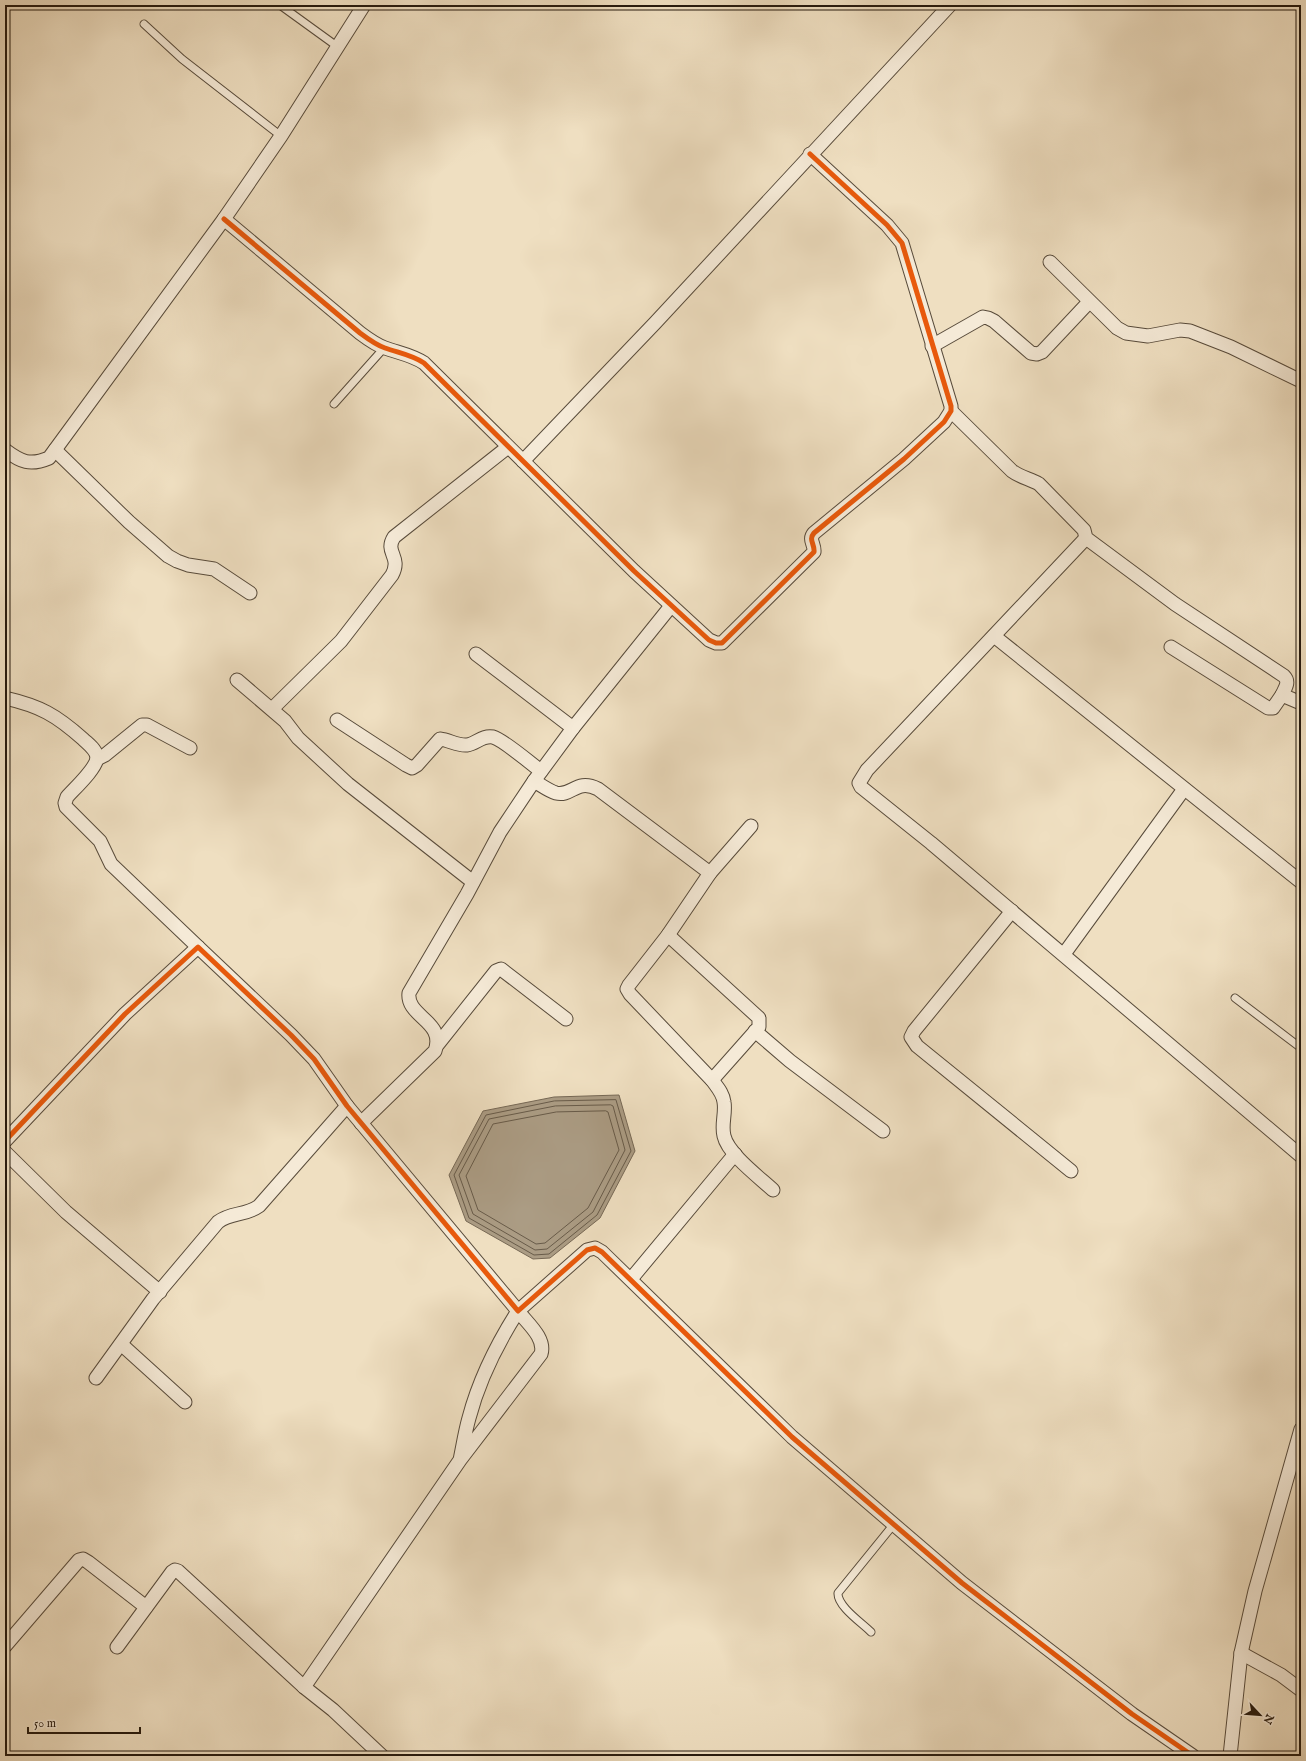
<svg xmlns="http://www.w3.org/2000/svg" width="1306" height="1761" viewBox="0 0 1306 1761" font-family="'IM FELL English',serif">
	<style>
		.water { fill: #ab9c84; stroke: #766855 }
		.lines { fill: none; stroke-linecap: round; stroke-linejoin: round }
		.shore { stroke: #685b49; stroke-width: 1 }
		.lane-casing { stroke: #584b3b; stroke-width: 9 }
		.street-casing { stroke: #584b3b; stroke-width: 15 }
		.lane { stroke: #f5ead7; stroke-width: 7 }
		.street { stroke: #f5ead7; stroke-width: 13 }
		.cycleway-casing { stroke: #f5ead7; stroke-width: 8 }
		.cycleway { stroke: #e8590c; stroke-width: 5 }
	</style>
	<rect width="100%" height="100%" fill="#efdfc1"/>
	<filter id="stains"><feTurbulence type="fractalNoise" baseFrequency=".005" numOctaves="4"/><feColorMatrix values="0 0 0 0 .2 0 0 0 0 .09 0 0 0 0 .02 0 0 0 .5 -.17"/></filter>
	<radialGradient id="worn" r=".72"><stop offset=".6" stop-color="#630" stop-opacity="0"/><stop offset="1" stop-color="#630" stop-opacity=".3"/></radialGradient>
	<!-- water -->
	<path class="water" d="M 619,1095 L 635,1151 L 600,1218 L 550,1258 L 533,1259 L 466,1221 L 449,1175 L 483,1111 L 554,1097 Z"/>
	<g class="lines">
		<!-- shore -->
		<g class="shore">
			<path d="M 616,1100 L 631,1151 L 597,1215 L 549,1254 L 534,1255 L 469,1218 L 454,1175 L 486,1115 L 554,1101 Z"/>
			<path d="M 611,1105 L 613,1106 L 625,1150 L 593,1212 L 547,1249 L 535,1250 L 473,1214 L 459,1175 L 489,1119 L 555,1106 Z"/>
			<path d="M 606,1111 L 608,1112 L 619,1150 L 588,1208 L 545,1243 L 536,1244 L 478,1210 L 466,1176 L 493,1124 L 556,1112 Z"/>
		</g>
		<!-- lane casing -->
		<g class="lane-casing">
			<g id="lane">
				<path d="M 280,5 L 338,47"/>
				<path d="M 144,24 L 182,59 L 281,136"/>
				<path d="M 334,404 L 384,348"/>
				<path d="M 1235,998 L 1301,1048"/>
				<path d="M 871,1632 C 862,1623 837,1606 838,1593 L 894,1524"/>
			</g>
		</g>
		<!-- street casing -->
		<g class="street-casing">
			<g id="street">
				<path d="M 224,219 L 360,333 C 368,339 376,345 385,348 C 399,353 412,355 424,363 L 634,571 L 709,640 L 716,643 L 722,643 L 814,552 C 815,544 808,540 814,533 L 904,459 L 944,422 L 951,411 L 951,406 L 902,243 L 887,225 L 810,154"/>
				<path d="M 1050,262 L 1117,328 L 1126,333 L 1148,336 L 1180,330 L 1190,331 L 1231,347 L 1301,381"/>
				<path d="M 932,346 L 983,317 L 988,318 L 994,321 L 1031,353 L 1037,354 L 1042,352 L 1089,302"/>
				<path d="M 951,411 L 1012,471 C 1020,477 1030,479 1039,484 L 1084,530 L 1086,538 L 1175,604 L 1284,676 C 1290,682 1285,688 1282,695 L 1301,703"/>
				<path d="M 5,450 C 21,462 30,466 49,458 L 224,219 L 281,136 L 364,5"/>
				<path d="M 55,450 L 129,522 L 168,556 L 177,561 L 188,565 L 214,569 L 250,593"/>
				<path d="M 523,461 L 655,323 L 950,5"/>
				<path d="M 1086,538 L 867,770 L 859,783 L 861,787 L 931,843 L 1301,1156"/>
				<path d="M 994,636 L 1301,882"/>
				<path d="M 1171,647 L 1268,708 L 1273,708 L 1282,695"/>
				<path d="M 476,654 L 573,728"/>
				<path d="M 237,680 L 285,721 L 298,738 L 348,784 L 473,882"/>
				<path d="M 5,698 C 40,706 56,715 83,739 C 88,744 97,750 97,758 C 96,769 74,789 67,797 L 65,803 L 66,807 L 100,841 L 111,864 L 198,947"/>
				<path d="M 272,709 L 341,641 L 392,575 C 402,556 384,553 394,537 L 508,447"/>
				<path d="M 337,720 L 406,765 L 412,768 L 417,765 L 440,739 C 449,740 458,746 467,745 C 476,744 482,735 493,737 C 504,740 531,764 541,771"/>
				<path d="M 97,759 L 105,755 L 142,725 L 147,725 L 190,748"/>
				<path d="M 534,781 C 541,785 549,791 556,793 C 572,797 576,778 598,789 L 710,873"/>
				<path d="M 751,826 L 710,873 L 668,935 L 629,985 L 627,989 L 630,994 L 712,1080 C 717,1087 723,1093 724,1102 C 726,1113 721,1125 724,1136 C 728,1154 759,1177 773,1190"/>
				<path d="M 1012,911 L 914,1031 L 911,1037 L 917,1046 L 1071,1171"/>
				<path d="M 668,935 L 759,1018 L 759,1027 L 712,1080"/>
				<path d="M 1064,954 L 1184,789"/>
				<path d="M 755,1031 L 790,1061 L 883,1131"/>
				<path d="M 438,1044 L 496,971 L 501,969 L 566,1019"/>
				<path d="M 361,1123 L 435,1051 C 446,1021 406,1017 409,993 L 467,894 L 500,832 L 534,781 L 573,728 L 671,606"/>
				<path d="M 5,1141 L 125,1014 L 198,947 L 291,1035 L 314,1059 L 347,1106 L 518,1311 L 587,1250 L 595,1248 L 602,1252 L 792,1437 L 962,1583 L 1132,1714 L 1193,1756"/>
				<path d="M 5,1152 L 66,1212 L 160,1292"/>
				<path d="M 631,1279 L 735,1154"/>
				<path d="M 121,1344 L 185,1402"/>
				<path d="M 96,1378 L 153,1299 L 218,1222 C 231,1212 245,1216 259,1206 L 347,1106"/>
				<path d="M 5,1646 L 79,1560 L 83,1559 L 88,1562 L 146,1607"/>
				<path d="M 117,1647 L 172,1572 L 175,1570 L 178,1571 L 304,1687 L 333,1710 L 382,1756"/>
				<path d="M 1241,1653 L 1281,1675 L 1301,1690"/>
				<path d="M 304,1687 L 460,1460 L 541,1354 C 546,1338 527,1323 518,1311 C 497,1344 479,1380 469,1418 C 465,1432 463,1446 460,1460"/>
				<path d="M 1230,1756 L 1241,1653 L 1255,1591 L 1301,1429"/>
			</g>
		</g>
		<!-- lane -->
		<use href="#lane" class="lane"/>
		<!-- street -->
		<use href="#street" class="street"/>
		<!-- cycleway casing -->
		<g class="cycleway-casing">
			<g id="cycleway">
				<path d="M 224,219 L 360,333 C 368,339 376,345 385,348 C 399,353 412,355 424,363 L 634,571 L 709,640 L 716,643 L 722,643 L 814,552 C 815,544 808,540 814,533 L 904,459 L 944,422 L 951,411 L 951,406 L 902,243 L 887,225 L 810,154"/>
				<path d="M 5,1141 L 125,1014 L 198,947 L 291,1035 L 314,1059 L 347,1106 L 518,1311 L 587,1250 L 595,1248 L 602,1252 L 792,1437 L 962,1583 L 1132,1714 L 1193,1756"/>
			</g>
		</g>
		<!-- cycleway -->
		<use href="#cycleway" class="cycleway"/>
	</g>
	<!-- margin -->
	<rect width="1306" height="1761" fill="none" stroke="#efdfc1" stroke-width="20"/>
	<rect x="6" y="6" width="1294" height="1749" fill="none" stroke="#261a0e" stroke-width="2"/>
	<rect x="10" y="10" width="1286" height="1741" fill="none" stroke="#261a0e"/>
	<!-- north arrow -->
	<g transform="translate(1260 1715) rotate(116)" stroke="#f5ead7" stroke-width="3" paint-order="stroke">
	<path d="M0-3L7 15L0 10L-7 15Z" fill="#261a0e"/>
	<text y="-6" font-size="11" font-weight="bold" text-anchor="middle" fill="#261a0e">N</text>
	</g>
	<!-- scale -->
	<path d="M28 1727v6h112v-6" fill="none" stroke="#261a0e" stroke-width="2"/>
	<text x="34" y="1727" font-size="12" fill="#261a0e" stroke="#f5ead7" stroke-width="3" paint-order="stroke">50 m</text>
	<rect width="100%" height="100%" filter="url(#stains)"/>
	<rect width="100%" height="100%" fill="url(#worn)"/>
</svg>
